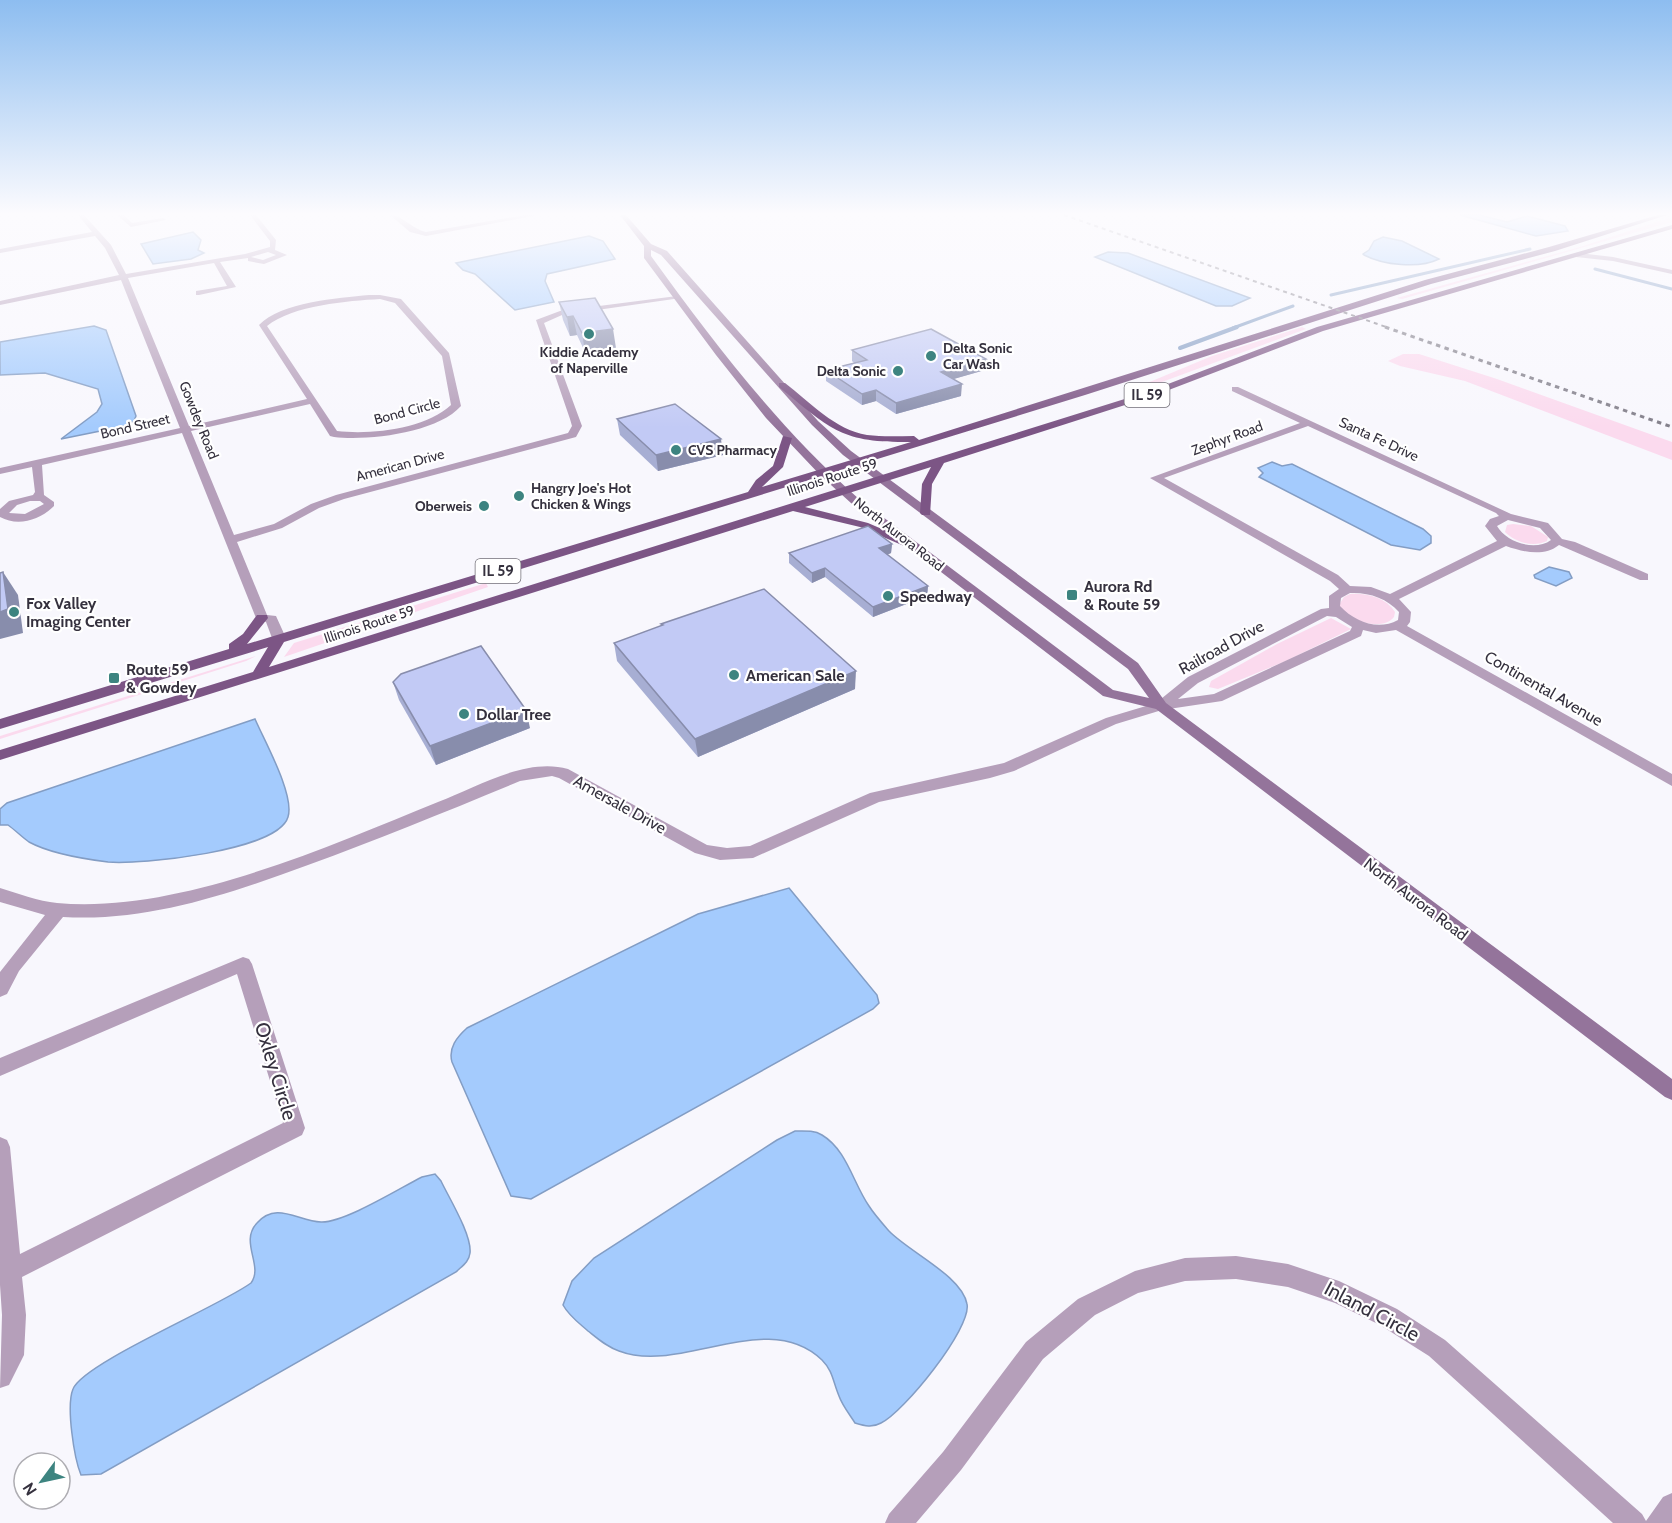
<svg xmlns="http://www.w3.org/2000/svg" width="1672" height="1523" viewBox="0 0 1672 1523" font-family="Cabin,sans-serif">
	<style>
		.green { fill: #fbdaee }
		.water { fill: #a4cbfd; stroke: #839dc4; stroke-width: 1.5 }
		.lines { fill: none; stroke-linecap: round; stroke-linejoin: round }
		.stream-far1 { stroke: #839dc4; stroke-width: 3 }
		.stream { stroke: #839dc4; stroke-width: 4 }
		.street { fill: #b59fba; fill-rule: evenodd }
		.secondary { fill: #94749b; fill-rule: evenodd }
		.primary { fill: #7c5585; fill-rule: evenodd }
		.rail-far1 { stroke: #827f8a; stroke-width: 2; stroke-dasharray: 4 4; stroke-linecap: butt }
		.rail { stroke: #827f8a; stroke-width: 3; stroke-dasharray: 4.5 4.5; stroke-linecap: butt }
		.wall { fill: #a7aed3 }
		.shaded-wall { fill: #888dac }
		.building { fill: #c2caf5; stroke: #888dac; stroke-width: 1.5 }
		.poi-dot { fill: #3d8480; stroke: #fff; stroke-width: 2 }
		.labels { text-anchor: middle; stroke-width: 4.5; stroke-linejoin: round; paint-order: stroke }
		.far-poi-label { font-size: 14px; font-weight: bold; fill: #35313e; stroke: #fff; text-anchor: start }
		.far-street-label { font-size: 14px; fill: #35313e; stroke: #fff }
		.shield { fill: #fff; stroke: #726f78; stroke-width: 1.5 }
		.shield-label { font-size: 15px; font-weight: bold; fill: #35313e }
		.poi-label { font-size: 16px; font-weight: bold; fill: #35313e; stroke: #fff; text-anchor: start }
		.street-label { font-size: 16px; fill: #35313e; stroke: #fff }
		.near-street-label { font-size: 20px; fill: #35313e; stroke: #fff }
	</style>
	<rect width="100%" height="100%" fill="#f8f7fd"/>
	<!-- green -->
	<g class="green">
		<path d="M 1672,217 L 1672,222 L 1402,299 L 1397,298 L 1580,247 Z"/>
		<path d="M 1302,327 L 1306,329 L 1132,393 L 1128,391 L 1212,356 Z"/>
		<path d="M 1403,354 L 1419,354 L 1497,379 L 1672,442 L 1672,460 L 1465,381 L 1400,366 L 1388,361 Z"/>
		<path d="M 1513,524 L 1531,526 L 1548,537 L 1547,541 C 1533,548 1515,542 1505,532 L 1507,525 Z"/>
		<path d="M 486,583 L 488,587 L 284,657 L 294,643 Z"/>
		<path d="M 1350,594 C 1367,593 1385,597 1395,612 L 1394,617 C 1382,632 1347,621 1339,605 L 1344,597 Z"/>
		<path d="M 1331,618 L 1351,629 L 1286,661 L 1218,689 L 1209,687 L 1211,681 L 1277,644 Z"/>
		<path d="M 256,656 L 246,661 L 0,739 L 0,736 Z"/>
	</g>
	<!-- water -->
	<g class="water">
		<path d="M 1460,215 L 1480,215 L 1507,222 L 1527,216 L 1565,226 L 1568,231 L 1536,236 Z"/>
		<path d="M 193,232 L 201,240 L 198,250 L 204,253 L 191,259 L 153,264 L 141,244 Z"/>
		<path d="M 589,236 L 603,241 L 615,259 L 547,274 L 545,281 L 554,302 L 515,310 L 475,274 L 463,270 L 456,263 Z"/>
		<path d="M 1383,237 L 1402,241 L 1439,259 C 1419,269 1383,265 1364,255 L 1363,254 L 1369,250 L 1374,241 Z"/>
		<path d="M 1108,252 L 1128,253 L 1250,298 L 1232,306 L 1216,306 L 1095,257 Z"/>
		<path d="M 94,326 L 106,330 L 136,416 L 134,421 L 125,426 L 61,439 L 97,412 L 102,404 L 98,389 L 45,373 L 0,375 L 0,342 Z"/>
		<path d="M 1272,462 L 1282,466 L 1292,464 L 1423,529 L 1431,536 L 1431,543 L 1420,550 L 1391,545 L 1259,477 L 1263,473 L 1258,468 Z"/>
		<path d="M 1549,567 L 1569,572 L 1572,578 L 1556,586 L 1535,578 L 1534,575 Z"/>
		<path d="M 255,719 C 264,740 295,795 288,817 C 278,851 140,865 108,862 C 84,859 51,854 29,842 C 22,837 15,830 8,825 L 0,825 L 0,809 L 7,803 Z"/>
		<path d="M 789,888 L 877,995 L 879,1003 L 873,1009 L 531,1199 L 511,1196 L 452,1062 C 448,1048 457,1037 467,1028 L 698,914 Z"/>
		<path d="M 795,1131 C 804,1131 814,1130 822,1135 C 847,1150 853,1183 869,1206 C 874,1214 882,1223 889,1231 C 909,1252 962,1276 967,1304 C 972,1328 903,1413 881,1423 C 872,1428 865,1426 855,1423 C 850,1415 842,1405 839,1396 C 833,1382 833,1371 822,1360 C 767,1307 681,1375 619,1351 C 607,1347 598,1339 588,1331 C 579,1323 569,1316 563,1305 L 572,1281 L 594,1258 L 777,1140 Z"/>
		<path d="M 435,1174 L 441,1181 C 449,1198 472,1235 470,1253 C 469,1262 462,1266 456,1272 L 101,1474 L 81,1475 C 74,1458 66,1406 73,1389 C 83,1363 220,1306 251,1283 C 264,1266 239,1242 257,1223 C 276,1201 298,1221 321,1222 C 344,1223 400,1188 422,1177 Z"/>
	</g>
	<g class="lines">
		<!-- stream-far1 -->
		<g class="stream-far1">
			<path d="M 1595,269 L 1672,289"/>
			<path d="M 1331,295 L 1530,249"/>
			<path d="M 1233,328 L 1293,306"/>
		</g>
		<!-- stream -->
		<path class="stream" d="M 1180,348 L 1237,327"/>
		<!-- street -->
		<g class="street">
			<path d="M 78,215 L 84,215 L 111,245 L 126,274 L 245,254 L 270,247 L 270,241 L 250,215 L 256,215 L 276,240 L 275,250 L 287,255 L 264,264 L 248,261 L 248,258 L 220,262 L 236,287 L 199,295 L 196,295 L 196,291 L 227,286 L 214,263 L 128,278 L 189,426 L 307,399 L 259,325 C 281,302 338,298 369,295 L 380,295 L 401,299 L 449,353 L 461,406 C 437,433 368,441 334,437 L 330,436 L 310,404 L 191,431 L 234,535 L 274,524 L 311,504 L 336,495 L 568,433 L 572,426 L 570,419 L 536,320 L 560,311 L 677,296 L 681,298 L 562,315 L 544,323 L 582,426 L 576,437 L 344,499 L 319,508 L 282,528 L 237,542 L 267,615 L 276,616 L 286,638 L 279,642 L 272,638 L 266,622 L 256,618 L 182,433 L 42,465 L 44,495 L 54,502 L 54,506 C 40,520 18,527 0,517 L 0,509 L 9,501 L 33,495 L 35,492 L 32,467 L 0,474 L 0,468 L 180,428 L 121,280 L 0,305 L 0,301 L 119,275 L 105,248 L 95,236 L 0,253 L 0,249 L 92,232 ZM 268,252 L 276,255 L 263,260 L 251,257 ZM 380,299 L 395,303 L 442,356 L 451,405 C 425,429 371,435 337,431 L 267,326 C 293,305 348,301 380,299 ZM 30,501 L 40,501 L 44,504 L 25,514 L 9,513 L 17,505 Z"/>
			<path d="M 117,215 L 124,215 L 132,223 L 163,218 L 166,220 L 131,227 Z"/>
			<path d="M 390,215 C 402,215 412,229 426,232 L 525,215 L 538,215 L 426,236 L 410,232 Z"/>
			<path d="M 1579,253 L 1613,257 L 1672,270 L 1672,274 L 1613,261 L 1576,257 Z"/>
			<path d="M 1232,387 L 1238,387 L 1511,514 L 1548,523 L 1562,539 L 1575,542 L 1648,574 L 1648,580 L 1640,580 L 1559,545 C 1544,557 1523,552 1506,546 L 1399,599 L 1411,612 L 1410,622 L 1407,626 L 1672,774 L 1672,786 L 1396,630 L 1376,633 L 1363,630 L 1361,636 L 1222,701 L 1162,710 L 1116,724 L 1014,771 L 990,778 L 879,802 L 753,858 L 720,860 L 695,853 L 559,778 L 552,776 L 520,781 C 450,810 379,839 308,865 C 229,894 148,922 63,917 L 19,971 L 7,994 L 0,997 L 0,972 L 45,915 L 0,902 L 0,888 C 19,894 38,901 57,903 C 178,914 327,847 438,802 C 477,787 526,757 568,769 L 707,845 L 727,848 L 750,846 L 870,793 L 1004,763 L 1106,718 L 1156,703 L 1188,677 L 1321,609 L 1329,608 L 1329,596 L 1339,589 L 1330,581 L 1150,478 L 1300,423 L 1232,391 ZM 1308,426 L 1496,513 L 1499,516 L 1490,519 L 1485,526 L 1497,541 L 1390,594 L 1371,587 L 1350,586 L 1338,575 L 1164,478 ZM 1508,520 L 1540,528 L 1551,540 C 1535,552 1506,542 1497,526 ZM 1350,593 C 1368,592 1387,598 1399,612 L 1398,620 C 1378,631 1355,622 1340,606 L 1341,598 ZM 1327,616 L 1336,617 L 1352,627 L 1350,631 L 1214,694 L 1178,699 L 1198,683 Z"/>
			<path d="M 243,957 L 249,959 L 252,964 L 305,1128 L 302,1135 L 22,1277 L 26,1315 L 24,1355 L 9,1385 L 0,1388 L 2,1315 L 0,1285 L 0,1137 L 7,1140 L 10,1147 L 20,1254 L 283,1123 L 237,974 L 0,1076 L 0,1058 Z"/>
			<path d="M 1236,1256 L 1288,1264 L 1339,1281 L 1397,1309 L 1445,1340 L 1642,1514 L 1646,1521 L 1663,1497 L 1672,1493 L 1672,1523 L 1613,1523 L 1429,1356 L 1380,1325 L 1335,1303 L 1288,1287 L 1236,1279 L 1185,1281 L 1138,1293 L 1095,1315 L 1043,1359 L 961,1470 L 916,1523 L 885,1523 L 889,1514 L 943,1452 L 1026,1342 L 1078,1299 L 1135,1271 L 1185,1258 Z"/>
		</g>
		<!-- secondary -->
		<path class="secondary" d="M 620,215 L 626,215 L 651,244 L 667,251 L 818,421 L 851,451 L 1138,663 L 1166,703 L 1672,1079 L 1672,1100 L 1665,1097 L 1156,709 L 1103,696 L 851,503 L 821,476 L 766,418 L 716,355 L 644,258 L 644,246 ZM 651,250 L 661,255 L 812,425 L 843,455 L 1128,669 L 1149,698 L 1113,690 L 859,499 C 778,427 714,343 651,256 Z"/>
		<!-- primary -->
		<path class="primary" d="M 1658,215 L 1667,215 L 1555,251 L 1431,284 L 1085,395 L 284,642 L 269,667 L 1147,392 L 1317,327 L 1672,225 L 1672,229 L 1323,331 L 1153,396 L 944,463 L 932,484 L 930,515 L 922,515 L 920,513 L 922,484 L 931,467 L 805,507 L 868,523 L 919,545 L 919,549 L 911,549 L 860,527 L 793,511 L 0,760 L 0,750 L 253,672 L 268,647 L 0,729 L 0,719 L 229,649 L 229,644 L 243,634 L 257,615 L 267,615 L 268,618 L 247,644 L 748,492 L 756,480 L 773,466 L 783,436 L 792,438 L 783,467 L 762,487 L 911,442 C 840,443 831,429 779,387 L 779,383 L 785,383 C 810,402 835,430 867,435 C 883,437 899,436 914,436 L 919,440 L 1425,280 L 1549,247 Z"/>
		<!-- rail-far1 -->
		<path class="rail-far1" d="M 1064,215 L 1389,328"/>
		<!-- rail -->
		<path class="rail" d="M 1385,327 L 1672,427"/>
	</g>
	<!-- wall -->
	<g class="wall">
		<path d="M 559,302 L 616,348 L 585,352 L 577,335 L 570,336 L 563,320 Z"/>
		<path d="M 852,350 L 985,370 L 953,379 L 961,396 L 896,414 L 876,401 L 862,405 L 826,381 L 826,370 L 854,363 L 852,361 Z"/>
		<path d="M 617,419 L 723,455 L 658,471 L 620,435 Z"/>
		<path d="M 892,544 L 891,553 L 887,555 L 928,586 L 927,596 L 873,617 L 825,577 L 812,583 L 789,563 L 789,553 Z"/>
		<path d="M 661,624 L 855,689 L 698,757 L 617,661 L 614,643 L 661,626 Z"/>
		<path d="M 393,682 L 530,728 L 436,765 L 399,700 Z"/>
	</g>
	<!-- shaded-wall -->
	<g class="shaded-wall">
		<path d="M 573,316 L 577,335 L 570,336 L 567,317 Z"/>
		<path d="M 613,329 L 616,348 L 585,352 L 582,333 Z"/>
		<path d="M 986,359 L 985,370 L 940,383 L 941,372 Z"/>
		<path d="M 962,384 L 961,396 L 896,414 L 896,403 Z"/>
		<path d="M 876,390 L 876,401 L 862,405 L 862,394 Z"/>
		<path d="M 721,439 L 723,455 L 658,471 L 656,455 Z"/>
		<path d="M 892,544 L 891,553 L 879,558 L 879,548 Z"/>
		<path d="M 825,568 L 825,577 L 812,583 L 812,573 Z"/>
		<path d="M 3,572 L 18,595 L 23,633 L 0,639 L 0,612 Z"/>
		<path d="M 928,586 L 927,596 L 873,617 L 873,607 Z"/>
		<path d="M 856,671 L 855,689 L 698,757 L 695,739 Z"/>
		<path d="M 526,710 L 530,728 L 436,765 L 430,746 Z"/>
	</g>
	<!-- building -->
	<g class="building">
		<path d="M 595,298 L 613,329 L 582,333 L 573,316 L 567,317 L 559,302 Z"/>
		<path d="M 931,329 L 986,359 L 941,372 L 962,384 L 896,403 L 876,390 L 862,394 L 826,370 L 867,360 L 852,350 Z"/>
		<path d="M 675,404 L 721,439 L 656,455 L 617,419 Z"/>
		<path d="M 868,526 L 892,544 L 879,548 L 928,586 L 873,607 L 825,568 L 812,573 L 789,553 Z"/>
		<path d="M 3,572 L 8,609 L 0,612 L 0,573 Z"/>
		<path d="M 764,589 L 856,671 L 695,739 L 614,643 L 663,625 L 661,624 Z"/>
		<path d="M 481,646 L 526,710 L 430,746 L 393,682 L 401,674 Z"/>
	</g>
	<!-- sky -->
	<linearGradient id="sky" x2="0" y2="1"><stop stop-color="#8dbdf0"/><stop offset="0.5" stop-color="#fcfbfe"/><stop offset="1" stop-color="#fcfbfe" stop-opacity="0"/></linearGradient>
	<rect width="1672" height="428" fill="url(#sky)"/>
	<!-- markers -->
	<g class="poi-dot">
		<circle cx="589" cy="334" r="6"/>
		<circle cx="931" cy="356" r="6"/>
		<circle cx="898" cy="371" r="6"/>
		<circle cx="676" cy="450" r="6"/>
		<circle cx="519" cy="496" r="6"/>
		<circle cx="484" cy="506" r="6"/>
		<rect x="1066" y="589" width="12" height="12" rx="3"/>
		<circle cx="888" cy="596" r="6"/>
		<circle cx="14" cy="612" r="6"/>
		<circle cx="734" cy="675" r="6"/>
		<rect x="108" y="672" width="12" height="12" rx="3"/>
		<circle cx="464" cy="714" r="6"/>
	</g>
	<g class="labels">
		<!-- far-poi labels -->
		<g class="far-poi-label">
			<text x="943" y="353">Delta Sonic<tspan x="943" dy="16">Car Wash</tspan></text>
			<text x="589" y="357" text-anchor="middle">Kiddie Academy<tspan x="589" dy="16">of Naperville</tspan></text>
			<text x="886" y="376" text-anchor="end">Delta Sonic</text>
			<text x="688" y="455">CVS Pharmacy</text>
			<text x="531" y="493">Hangry Joe's Hot<tspan x="531" dy="16">Chicken &amp; Wings</tspan></text>
			<text x="472" y="511" text-anchor="end">Oberweis</text>
		</g>
		<!-- far-street labels -->
		<g class="far-street-label">
			<text transform="translate(407 411) rotate(-15)" y="5">Bond Circle</text>
			<text transform="translate(199 420) rotate(68)" y="5">Gowdey Road</text>
			<text transform="translate(135 426) rotate(-13)" y="5">Bond Street</text>
			<text transform="translate(1227 438) rotate(-20)" y="5">Zephyr Road</text>
			<text transform="translate(1379 439) rotate(25)" y="5">Santa Fe Drive</text>
			<text transform="translate(400 465) rotate(-15)" y="5">American Drive</text>
			<text transform="translate(832 477) rotate(-18)" y="5">Illinois Route 59</text>
			<text transform="translate(899 534) rotate(38)" y="5">North Aurora Road</text>
			<text transform="translate(369 624) rotate(-18)" y="5">Illinois Route 59</text>
		</g>
		<!-- shield labels -->
		<g class="shield">
			<rect x="1124.5" y="383" width="45" height="24" rx="4.5"/>
			<rect x="475.5" y="559" width="45" height="24" rx="4.5"/>
		</g>
		<g class="shield-label">
			<text x="1147" y="400">IL 59</text>
			<text x="498" y="576">IL 59</text>
		</g>
		<!-- poi labels -->
		<g class="poi-label">
			<text x="1084" y="592">Aurora Rd<tspan x="1084" dy="18">&amp; Route 59</tspan></text>
			<text x="900" y="602">Speedway</text>
			<text x="26" y="609">Fox Valley<tspan x="26" dy="18">Imaging Center</tspan></text>
			<text x="126" y="675">Route 59<tspan x="126" dy="18">&amp; Gowdey</tspan></text>
			<text x="746" y="681">American Sale</text>
			<text x="476" y="720">Dollar Tree</text>
		</g>
		<!-- street labels -->
		<g class="street-label">
			<text transform="translate(1221 647) rotate(-29)" y="6">Railroad Drive</text>
			<text transform="translate(1544 688) rotate(30)" y="6">Continental Avenue</text>
			<text transform="translate(620 804) rotate(29)" y="6">Amersale Drive</text>
			<text transform="translate(1416 899) rotate(37)" y="6">North Aurora Road</text>
		</g>
		<!-- near-street labels -->
		<g class="near-street-label">
			<text transform="translate(276 1071) rotate(73)" y="7">Oxley Circle</text>
			<text transform="translate(1372 1311) rotate(28)" y="7">Inland Circle</text>
		</g>
	</g>
	<!-- north arrow -->
	<g transform="translate(42 1481) rotate(237)"><circle r="28" fill="#ffffff" stroke="#aeadb2" stroke-width="1.5"/>
	<path d="M0-4.5L10 22L0 15L-10 22Z" fill="#3d8480"/>
	<text y="-9" font-size="16" font-weight="bold" text-anchor="middle" fill="#35313e">N</text>
	</g>
</svg>
